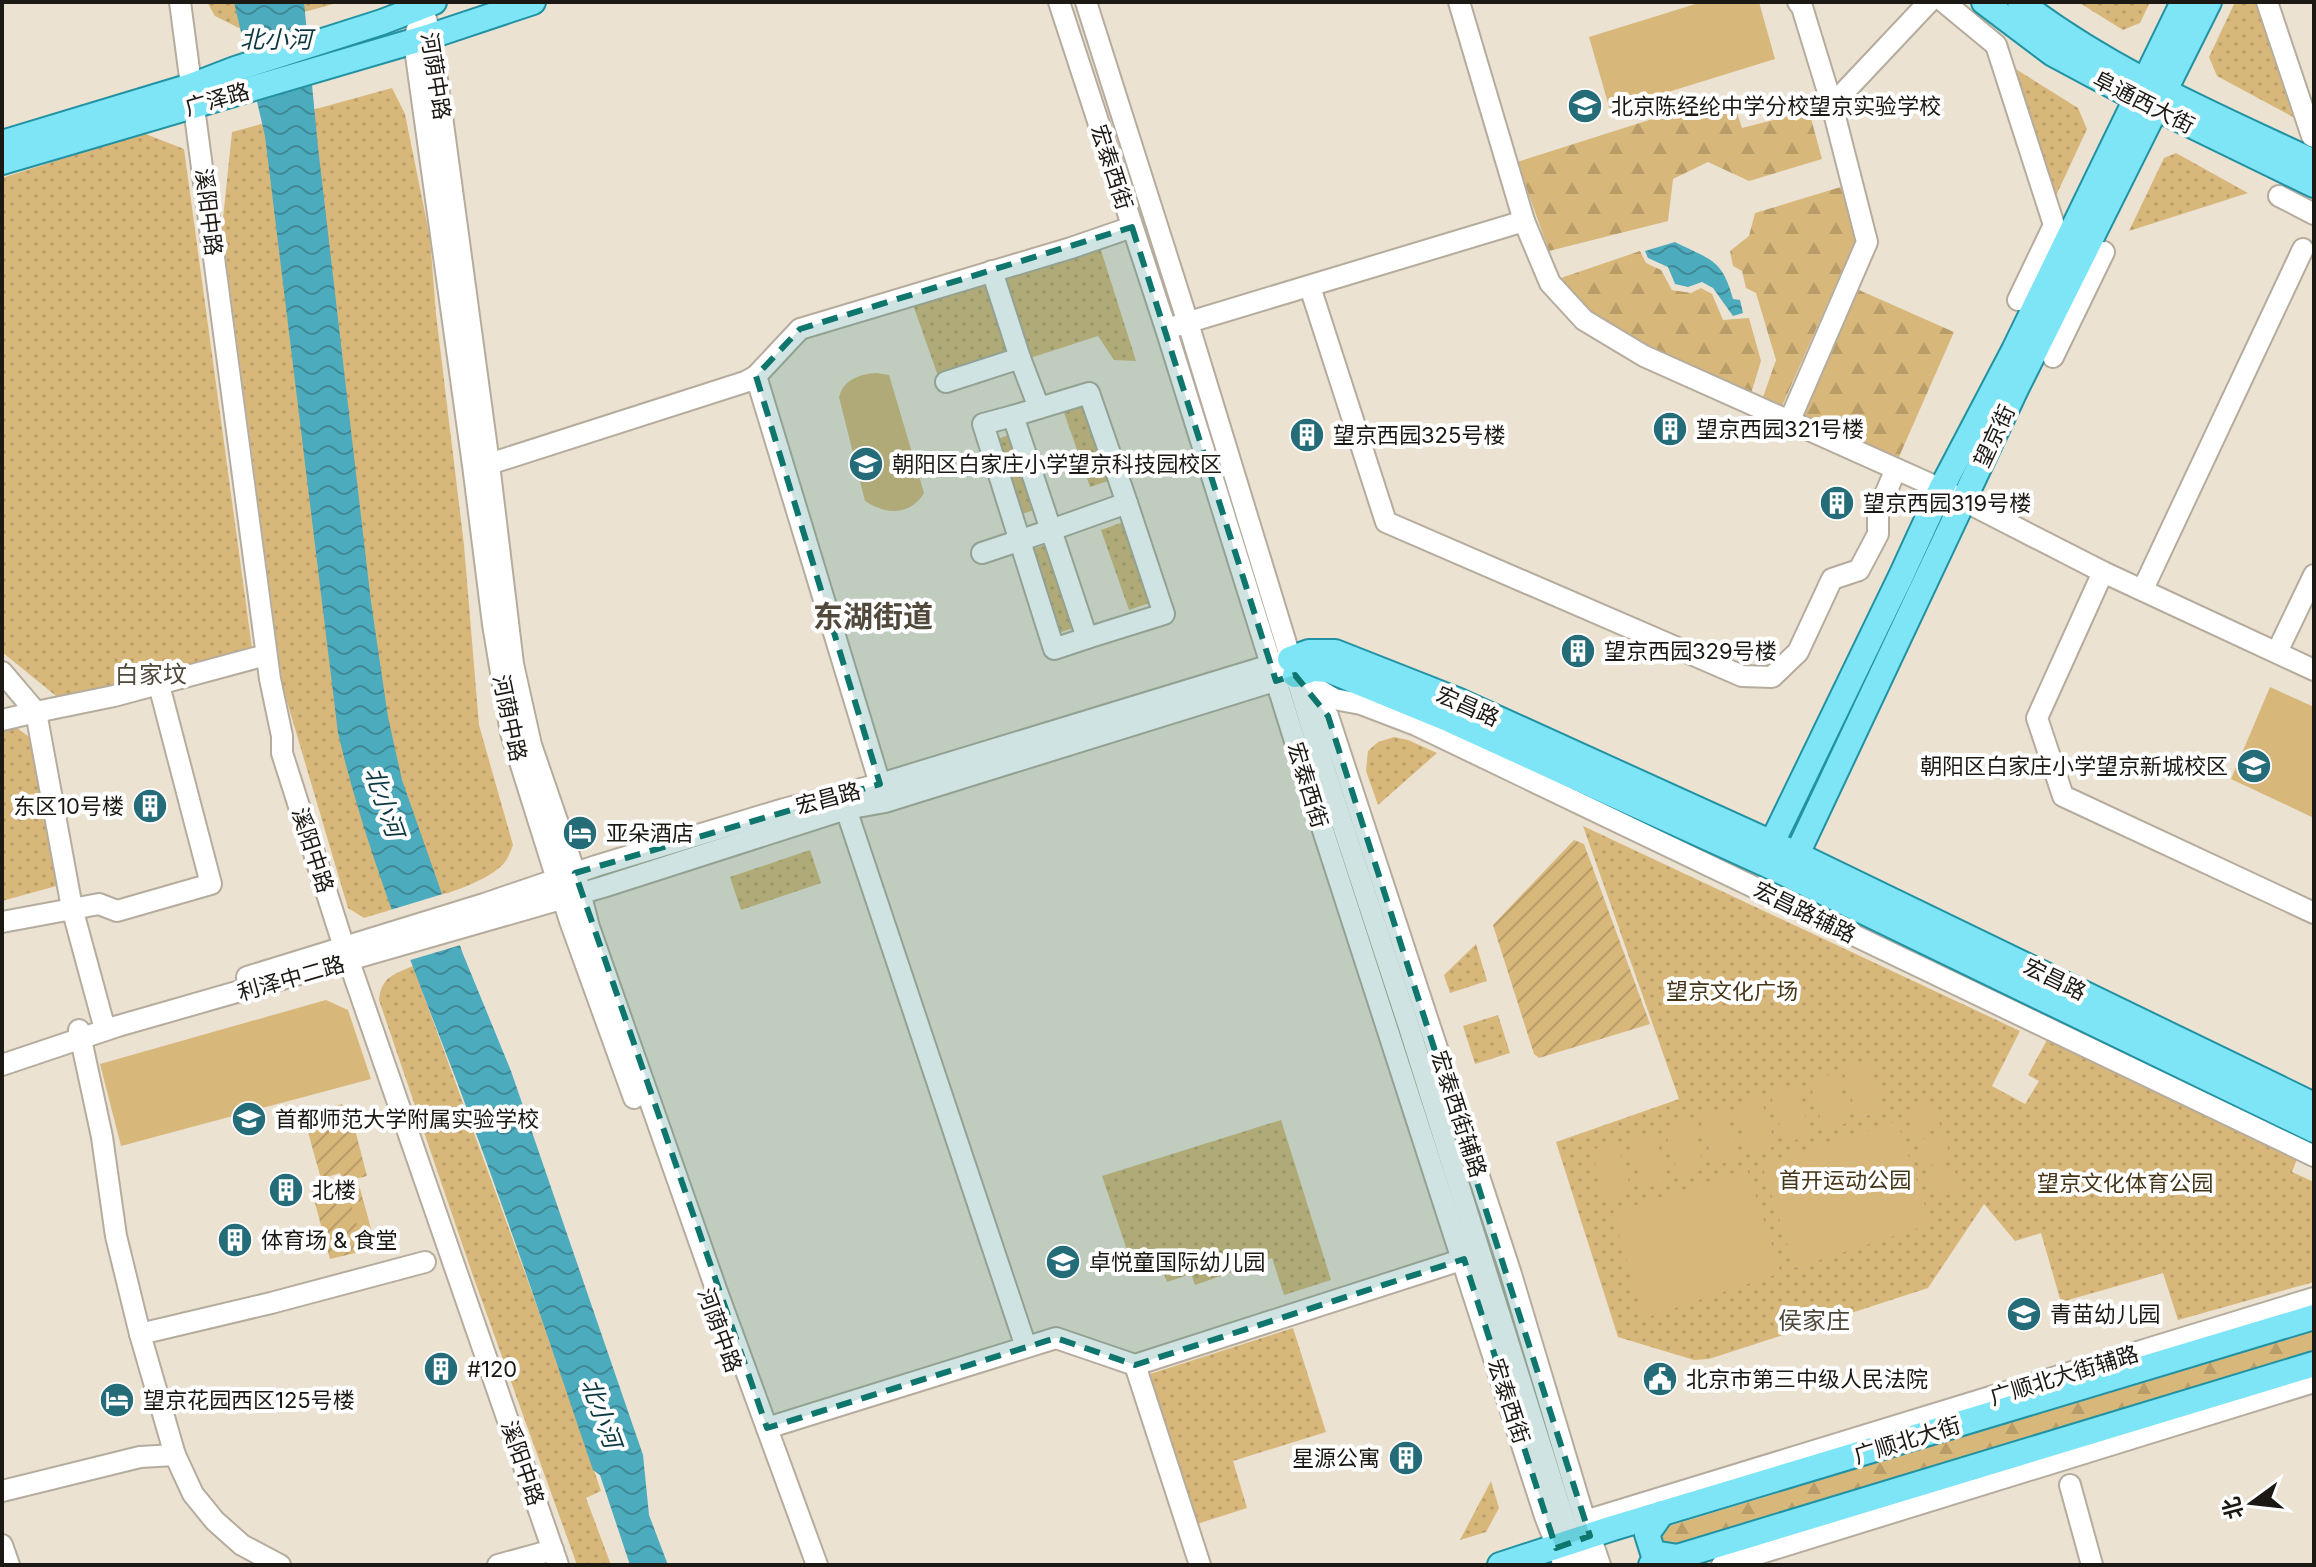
<svg xmlns="http://www.w3.org/2000/svg" width="2316" height="1567" viewBox="0 0 2316 1567" font-family="Inter,'Noto Sans SC',sans-serif">
	<style>
		.grass { fill: url(#grass-dots) }
		.forest { fill: url(#forest-firs) }
		.garden { fill: url(#garden-furrows) }
		.pitch { fill: #d8b77b }
		.water { fill: url(#water-waves) }
		.pier { fill: #ebe2d2 }
		.lines { fill: none; stroke-linecap: round; stroke-linejoin: round }
		.minor-casing { stroke: #b5ac9d; stroke-width: 24 }
		.major-casing { stroke: #2292a2; stroke-width: 28 }
		.minor { stroke: #fff; stroke-width: 20 }
		.major { stroke: #7de5f5; stroke-width: 24 }
		.marked { fill: #0f766e; fill-opacity: 0.2; stroke: #0f766e; stroke-width: 6; stroke-dasharray: 16 10; stroke-linejoin: round }
		.labels { text-anchor: middle; stroke-width: 8; stroke-linejoin: round; paint-order: stroke }
		.street-label { font-size: 22px; fill: #1c1914; stroke: #fff }
		.poi-label { font-size: 22px; fill: #1c1914; stroke: #fff; text-anchor: start }
		.park-label { font-size: 22px; fill: #453618; stroke: #fff }
		.water-label { font-size: 24px; font-style: italic; fill: #0b3840; stroke: #fff }
		.neighbourhood-label { font-size: 24px; fill: #50493c; stroke: #fff }
		.district-label { font-size: 30px; font-weight: bold; fill: #50493c; stroke: #fff }
	</style>
	<defs>
		<pattern id="grass-dots" width="8" height="8" patternUnits="userSpaceOnUse" patternTransform="scale(2)"><rect width="8" height="8" fill="#d8b77b"/><path d="M2 2h.1M6 6h.1" fill="none" stroke="#b99d69" stroke-width="1.8" stroke-linecap="round"/></pattern>
		<pattern id="forest-firs" width="22" height="20" patternUnits="userSpaceOnUse" patternTransform="scale(2)"><rect width="22" height="20" fill="#d8b77b"/><path d="M5 1l3.5 6h-7zM16 11l3.5 6h-7z" fill="#b99d69"/></pattern>
		<pattern id="garden-furrows" width="10" height="10" patternUnits="userSpaceOnUse" patternTransform="scale(2)"><rect width="10" height="10" fill="#d8b77b"/><path d="M-1 1l2-2M0 10L10 0M9 11l2-2" fill="none" stroke="#b99d69"/></pattern>
		<pattern id="water-waves" width="16" height="10" patternUnits="userSpaceOnUse" patternTransform="scale(2)"><rect width="16" height="10" fill="#4cabbd"/><path d="M0 5q4-4 8 0t8 0" fill="none" stroke="#3e8a98"/></pattern>
	</defs>
	<rect width="100%" height="100%" fill="#ebe2d2"/>
	<!-- grass -->
	<g class="grass">
		<path d="M 207,2 L 341,2 L 241,29 L 215,16 Z"/>
		<path d="M 2078,2 L 2150,2 L 2140,23 L 2123,30 Z"/>
		<path d="M 2235,2 L 2256,2 L 2293,117 L 2217,76 L 2209,57 Z"/>
		<path d="M 2011,66 L 2078,108 L 2087,129 L 2054,200 Z"/>
		<path d="M 392,88 L 405,114 L 430,238 L 436,314 L 464,545 L 479,725 L 513,845 C 511,850 508,858 505,862 C 484,889 398,907 364,918 L 348,908 L 283,688 L 222,228 L 232,132 Z"/>
		<path d="M 143,133 L 184,149 L 252,648 L 61,700 L 2,652 L 2,178 Z"/>
		<path d="M 2176,153 L 2248,193 L 2129,231 L 2164,158 Z"/>
		<path d="M 1099,244 L 1136,361 L 1114,360 L 1098,336 L 1030,358 L 1002,279 Z"/>
		<path d="M 979,279 L 987,284 L 1008,355 L 938,376 L 911,299 Z"/>
		<path d="M 1088,398 L 1117,478 L 1090,487 L 1062,407 Z"/>
		<path d="M 1015,433 L 1040,508 L 1019,515 L 994,440 Z"/>
		<path d="M 1126,521 L 1155,601 L 1129,610 L 1101,530 Z"/>
		<path d="M 1052,543 L 1080,626 L 1058,633 L 1030,550 Z"/>
		<path d="M 17,728 L 47,750 L 78,880 L 2,901 L 2,732 Z"/>
		<path d="M 1394,737 L 1408,740 L 1437,753 L 1378,805 L 1366,771 L 1368,751 L 1378,742 Z"/>
		<path d="M 1583,826 L 2020,1031 L 1992,1086 L 2025,1104 L 2039,1081 L 2028,1075 L 2048,1038 L 2297,1159 L 2292,1172 L 2314,1182 L 2314,1282 L 2178,1320 L 2163,1273 L 2061,1302 L 2041,1233 L 2015,1241 L 1984,1204 L 1928,1288 L 1709,1359 L 1694,1360 L 1618,1337 L 1556,1142 L 1679,1099 Z"/>
		<path d="M 810,850 L 821,883 L 741,910 L 730,877 Z"/>
		<path d="M 1476,944 L 1487,981 L 1450,993 L 1444,975 Z"/>
		<path d="M 413,966 L 541,1317 L 601,1491 L 586,1498 L 611,1565 L 577,1565 L 473,1276 L 379,1000 C 382,976 393,975 413,966 Z"/>
		<path d="M 1498,1015 L 1510,1053 L 1475,1064 L 1463,1026 Z"/>
		<path d="M 1281,1120 L 1331,1280 L 1284,1295 L 1272,1258 L 1195,1285 L 1191,1274 L 1167,1282 L 1156,1254 L 1131,1262 L 1102,1176 Z"/>
		<path d="M 1293,1328 L 1326,1432 L 1233,1461 L 1247,1508 L 1197,1524 L 1150,1374 Z"/>
		<path d="M 1491,1481 L 1499,1508 L 1486,1532 L 1460,1540 Z"/>
	</g>
	<!-- forest -->
	<g class="forest">
		<path d="M 1731,94 L 1742,128 L 1809,111 L 1822,159 L 1749,181 L 1708,162 L 1673,179 L 1668,221 L 1549,251 L 1517,162 Z"/>
		<path d="M 1844,186 L 1855,241 L 1782,406 L 1763,397 L 1776,360 L 1756,293 L 1746,288 L 1742,271 L 1733,266 L 1730,251 L 1749,236 L 1755,213 Z"/>
		<path d="M 1640,251 L 1646,263 L 1661,270 L 1672,290 L 1691,293 L 1701,288 L 1712,294 L 1723,320 L 1749,318 L 1761,361 L 1750,397 L 1623,334 L 1585,309 L 1558,279 Z"/>
		<path d="M 1859,290 L 1954,332 L 1898,459 L 1803,416 Z"/>
		<path d="M 2314,1330 L 2314,1352 L 1665,1550 L 1654,1535 L 1659,1529 Z"/>
	</g>
	<!-- garden -->
	<g class="garden">
		<path d="M 1574,840 L 1584,844 L 1650,1024 L 1539,1058 L 1534,1054 L 1493,925 Z"/>
		<path d="M 342,1104 L 348,1123 L 353,1122 L 367,1176 L 343,1182 L 340,1173 L 321,1179 L 303,1114 Z"/>
		<path d="M 323,1185 L 326,1194 L 359,1185 L 376,1248 L 330,1259 L 311,1188 Z"/>
	</g>
	<!-- pitch -->
	<g class="pitch">
		<path d="M 1702,2 L 1759,2 L 1775,59 L 1610,110 L 1589,37 Z"/>
		<path d="M 876,373 L 889,375 L 924,493 C 910,516 886,515 865,501 L 839,397 C 843,380 860,374 876,373 Z"/>
		<path d="M 2270,687 L 2314,707 L 2314,818 L 2231,779 Z"/>
		<path d="M 326,1000 L 348,1010 L 371,1079 L 121,1146 L 100,1064 Z"/>
		<path d="M 1869,1061 L 1884,1110 L 1858,1119 L 1843,1069 Z"/>
		<path d="M 1835,1073 L 1850,1122 L 1824,1130 L 1809,1081 Z"/>
		<path d="M 1796,1085 L 1811,1135 L 1785,1143 L 1770,1093 Z"/>
		<path d="M 1760,1096 L 1776,1146 L 1749,1154 L 1734,1105 Z"/>
		<path d="M 1932,1102 L 1941,1128 L 1915,1136 L 1907,1110 Z"/>
		<path d="M 1725,1108 L 1740,1158 L 1714,1166 L 1699,1116 Z"/>
		<path d="M 1690,1119 L 1705,1169 L 1679,1177 L 1664,1127 Z"/>
		<path d="M 1897,1121 L 1931,1224 L 1795,1268 L 1762,1165 Z"/>
		<path d="M 1654,1131 L 1669,1181 L 1643,1189 L 1628,1139 Z"/>
		<path d="M 1943,1133 L 1951,1159 L 1926,1167 L 1917,1141 Z"/>
		<path d="M 1617,1142 L 1632,1192 L 1606,1200 L 1591,1150 Z"/>
		<path d="M 1953,1165 L 1961,1190 L 1936,1199 L 1927,1173 Z"/>
		<path d="M 1747,1169 L 1781,1273 L 1645,1318 L 1612,1213 Z"/>
		<path d="M 363,1200 L 375,1244 L 363,1247 L 351,1204 Z"/>
	</g>
	<!-- water -->
	<g class="water">
		<path d="M 234,2 L 304,2 L 318,147 L 371,602 L 388,717 L 402,780 L 463,954 L 511,1071 L 643,1455 L 649,1515 L 668,1565 L 630,1565 L 600,1475 L 593,1470 C 549,1340 505,1210 457,1082 C 413,966 366,853 338,733 L 265,136 Z"/>
		<path d="M 1675,242 C 1710,260 1722,258 1733,299 L 1740,300 L 1743,313 L 1733,316 L 1713,288 L 1702,282 L 1688,287 L 1675,284 L 1668,267 L 1648,258 L 1645,251 Z"/>
	</g>
	<!-- pier -->
	<path class="pier" d="M 446,893 L 464,944 L 407,961 L 387,911 Z"/>
	<g class="lines">
		<!-- minor casing -->
		<g class="minor-casing">
			<g id="minor">
				<path d="M 180,2 L 270,679 L 282,736 L 282,753 L 344,947 L 558,1565"/>
				<path d="M 421,2 L 431,36 L 436,72 L 489,464 L 513,664 L 531,745 L 575,873 L 589,927 L 716,1289 L 817,1565"/>
				<path d="M 1059,2 L 1166,329 L 1320,821 L 1545,1516 L 1564,1565"/>
				<path d="M 1086,2 L 1188,323 L 1325,771 L 1408,1024 L 1571,1542 L 1580,1565"/>
				<path d="M 1459,2 L 1524,221 L 1550,283 L 1584,320 L 1644,356 L 1941,489 L 2103,572 L 2314,670"/>
				<path d="M 1944,2 L 1996,45 L 2054,225 L 2018,300"/>
				<path d="M 2267,2 L 2312,136 L 2314,137"/>
				<path d="M 417,29 L 414,41 L 473,465 L 493,624 L 511,733 L 570,921 L 634,1098"/>
				<path d="M 1832,105 L 1929,2"/>
				<path d="M 2279,196 L 2314,214"/>
				<path d="M 992,271 L 1020,358 L 1039,408"/>
				<path d="M 1310,287 L 1386,522 L 1742,676 L 1772,677 L 1798,652 L 1832,579 L 1859,570 L 1878,534 L 1878,511 L 1896,469"/>
				<path d="M 1176,326 L 1524,221"/>
				<path d="M 2053,357 L 2104,252"/>
				<path d="M 756,376 L 883,794"/>
				<path d="M 946,382 L 1020,358"/>
				<path d="M 1089,393 L 1127,503 L 1051,530 L 1013,416 Z"/>
				<path d="M 1013,416 L 983,424 L 1054,649 L 1087,638"/>
				<path d="M 1789,422 L 1867,242 L 1832,105 L 1802,7 L 1798,2"/>
				<path d="M 489,464 L 745,382 L 756,376 L 800,329 L 1071,248 L 1132,227"/>
				<path d="M 982,553 L 1051,530 L 1087,638 L 1164,614 L 1127,503"/>
				<path d="M 2103,572 L 2037,718 L 2063,796 L 2314,913"/>
				<path d="M 2143,589 L 2303,249"/>
				<path d="M 2277,652 L 2314,575"/>
				<path d="M 2,672 L 36,712 L 114,696 L 266,655"/>
				<path d="M 1295,675 L 1334,699 L 1361,704 L 1416,725 L 2314,1156"/>
				<path d="M 1308,690 L 1328,716 L 1510,1271 L 1585,1521 L 1600,1565"/>
				<path d="M 2,720 L 36,712 L 72,908 L 103,1022"/>
				<path d="M 846,809 L 1026,1347"/>
				<path d="M 2,922 L 99,904 L 117,911 L 211,884 L 159,685"/>
				<path d="M 247,977 L 484,904 L 596,866 L 784,809 L 880,784 L 1284,661"/>
				<path d="M 79,1030 L 102,1137 L 116,1236 L 140,1334 L 175,1455 L 193,1494 L 215,1521 L 242,1545 L 280,1565"/>
				<path d="M 2,1065 L 118,1026 L 603,887 L 846,809 L 885,802 L 1287,677"/>
				<path d="M 140,1334 L 271,1303 L 425,1262"/>
				<path d="M 1135,1365 L 1200,1565"/>
				<path d="M 767,1428 L 1056,1338 L 1135,1365 L 1464,1259"/>
				<path d="M 2070,1485 L 2092,1565"/>
				<path d="M 2,1491 L 140,1457 L 175,1455"/>
				<path d="M 1585,1521 L 2314,1298"/>
				<path d="M 2,1545 L 9,1565"/>
				<path d="M 498,1565 L 553,1550"/>
				<path d="M 1722,1565 L 2314,1382"/>
			</g>
		</g>
		<!-- major casing -->
		<g class="major-casing">
			<g id="major">
				<path d="M 1984,2 L 2053,54 L 2137,99 L 2314,185"/>
				<path d="M 2020,2 C 2110,71 2212,114 2314,162"/>
				<path d="M 2,143 L 191,86 L 235,69 L 382,22 L 434,2"/>
				<path d="M 2,162 L 431,36 L 533,2"/>
				<path d="M 1290,659 L 1309,652 L 1335,652 L 1457,700 L 1796,854 L 2314,1105"/>
				<path d="M 1295,675 L 1313,669 L 1328,670 L 1450,720 L 1763,863 L 2314,1130"/>
				<path d="M 1765,857 L 1901,576 L 1941,489 L 2014,350 L 2183,2"/>
				<path d="M 1790,869 L 2016,389 L 2209,2"/>
				<path d="M 1662,1513 L 1647,1534 L 1653,1553 L 1678,1557"/>
				<path d="M 1500,1565 L 1613,1528 L 2314,1317"/>
				<path d="M 1651,1565 L 2314,1364"/>
			</g>
		</g>
		<!-- minor -->
		<use href="#minor" class="minor"/>
		<!-- major -->
		<use href="#major" class="major"/>
	</g>
	<!-- marked area -->
	<path class="marked" d="M 1132,227 L 1276,681 L 1295,675 L 1328,716 L 1590,1536 L 1556,1548 L 1464,1259 L 1135,1365 L 1056,1338 L 767,1428 L 575,873 L 880,784 L 756,376 L 800,329 Z"/>
	<!-- icons -->
	<defs>
		<g id="school-disc" transform="scale(1.8)"><circle r="9.5" fill="#256c79" stroke="#fff"/><path d="M0-5L7-2L0 1L-7-2ZM-4 1L0 2.5L4 1V4Q0 6-4 4Z" fill="#fff"/></g>
		<g id="building-disc" transform="scale(1.8)"><circle r="9.5" fill="#256c79" stroke="#fff"/><path d="M-4-6H4V6H1V3H-1V6H-4ZM-2.5-4.3h1.7v1.8h-1.7ZM.8-4.3h1.7v1.8H.8ZM-2.5-1h1.7V.8h-1.7ZM.8-1h1.7V.8H.8Z" fill="#fff"/></g>
		<g id="hotel-disc" transform="scale(1.8)"><circle r="9.5" fill="#256c79" stroke="#fff"/><path d="M-6-4.5h1.5V1H6V5H4.5V3h-9V5H-6ZM-4 0a1.8 1.8 0 1 1 3.6 0ZM.5 0V-2.5h3Q6-2.5 6 0Z" fill="#fff"/></g>
		<g id="civic-disc" transform="scale(1.8)"><circle r="9.5" fill="#256c79" stroke="#fff"/><path d="M-.6-6.5H3V-4.5H.6V-3L4-1V1h2V6H-6V1h2V-1L-.6-3ZM-1.2 2.5V6h2.4V2.5Z" fill="#fff"/></g>
	</defs>
	<g fill-rule="evenodd">
		<use href="#school-disc" x="1585" y="106"/>
		<use href="#building-disc" x="1670" y="429"/>
		<use href="#building-disc" x="1307" y="435"/>
		<use href="#school-disc" x="866" y="464"/>
		<use href="#building-disc" x="1837" y="503"/>
		<use href="#building-disc" x="1578" y="651"/>
		<use href="#school-disc" x="2254" y="766"/>
		<use href="#building-disc" x="150" y="806"/>
		<use href="#hotel-disc" x="580" y="833"/>
		<use href="#school-disc" x="249" y="1119"/>
		<use href="#building-disc" x="286" y="1190"/>
		<use href="#building-disc" x="235" y="1240"/>
		<use href="#school-disc" x="1063" y="1262"/>
		<use href="#school-disc" x="2024" y="1314"/>
		<use href="#building-disc" x="441" y="1369"/>
		<use href="#civic-disc" x="1660" y="1379"/>
		<use href="#hotel-disc" x="117" y="1400"/>
		<use href="#building-disc" x="1406" y="1458"/>
	</g>
	<g class="labels">
		<!-- street labels -->
		<g class="street-label">
			<text transform="translate(436 76) rotate(81)" y="8">河荫中路</text>
			<text transform="translate(217 99) rotate(-16)" y="8">广泽路</text>
			<text transform="translate(2144 102) rotate(27)" y="8">阜通西大街</text>
			<text transform="translate(1112 167) rotate(72)" y="8">宏泰西街</text>
			<text transform="translate(209 212) rotate(83)" y="8">溪阳中路</text>
			<text transform="translate(1994 436) rotate(-65)" y="8">望京街</text>
			<text transform="translate(1468 706) rotate(24)" y="8">宏昌路</text>
			<text transform="translate(510 718) rotate(78)" y="8">河荫中路</text>
			<text transform="translate(1308 785) rotate(73)" y="8">宏泰西街</text>
			<text transform="translate(828 798) rotate(-15)" y="8">宏昌路</text>
			<text transform="translate(313 850) rotate(72)" y="8">溪阳中路</text>
			<text transform="translate(1805 912) rotate(26)" y="8">宏昌路辅路</text>
			<text transform="translate(291 978) rotate(-16)" y="8">利泽中二路</text>
			<text transform="translate(2055 979) rotate(26)" y="8">宏昌路</text>
			<text transform="translate(1459 1114) rotate(72)" y="8">宏泰西街辅路</text>
			<text transform="translate(720 1330) rotate(70)" y="8">河荫中路</text>
			<text transform="translate(2064 1375) rotate(-17)" y="8">广顺北大街辅路</text>
			<text transform="translate(1509 1401) rotate(72)" y="8">宏泰西街</text>
			<text transform="translate(1907 1440) rotate(-17)" y="8">广顺北大街</text>
			<text transform="translate(523 1463) rotate(71)" y="8">溪阳中路</text>
		</g>
		<!-- poi labels -->
		<g class="poi-label">
			<text x="1611" y="114">北京陈经纶中学分校望京实验学校</text>
			<text x="1696" y="437">望京西园321号楼</text>
			<text x="1333" y="443">望京西园325号楼</text>
			<text x="892" y="472">朝阳区白家庄小学望京科技园校区</text>
			<text x="1863" y="511">望京西园319号楼</text>
			<text x="1604" y="659">望京西园329号楼</text>
			<text x="2228" y="774" text-anchor="end">朝阳区白家庄小学望京新城校区</text>
			<text x="124" y="814" text-anchor="end">东区10号楼</text>
			<text x="606" y="841">亚朵酒店</text>
			<text x="275" y="1127">首都师范大学附属实验学校</text>
			<text x="312" y="1198">北楼</text>
			<text x="261" y="1248">体育场 &amp; 食堂</text>
			<text x="1089" y="1270">卓悦童国际幼儿园</text>
			<text x="2050" y="1322">青苗幼儿园</text>
			<text x="467" y="1377">#120</text>
			<text x="1686" y="1387">北京市第三中级人民法院</text>
			<text x="143" y="1408">望京花园西区125号楼</text>
			<text x="1380" y="1466" text-anchor="end">星源公寓</text>
		</g>
		<!-- park labels -->
		<g class="park-label">
			<text x="1732" y="999">望京文化广场</text>
			<text x="1845" y="1188">首开运动公园</text>
			<text x="2125" y="1191">望京文化体育公园</text>
		</g>
		<!-- water labels -->
		<g class="water-label">
			<text x="276" y="48">北小河</text>
			<text transform="translate(384 802) rotate(71)" y="8">北小河</text>
			<text transform="translate(601 1413) rotate(70)" y="8">北小河</text>
		</g>
		<!-- neighbourhood labels -->
		<g class="neighbourhood-label">
			<text x="151" y="683">白家坟</text>
			<text x="1814" y="1329">侯家庄</text>
		</g>
		<!-- district labels -->
		<g class="district-label">
			<text x="873" y="627">东湖街道</text>
		</g>
	</g>
	<!-- border -->
	<rect width="2316" height="1567" fill="none" stroke="#1c1914" stroke-width="8"/>
	<!-- north arrow -->
	<g transform="translate(2252 1503) rotate(255)" stroke="#ffffff" stroke-width="6" paint-order="stroke">
	<path d="M0-6L14 30L0 20L-14 30Z" fill="#1c1914"/>
	<text y="-12" font-size="22" font-weight="bold" text-anchor="middle" fill="#1c1914">北</text>
	</g>
</svg>
